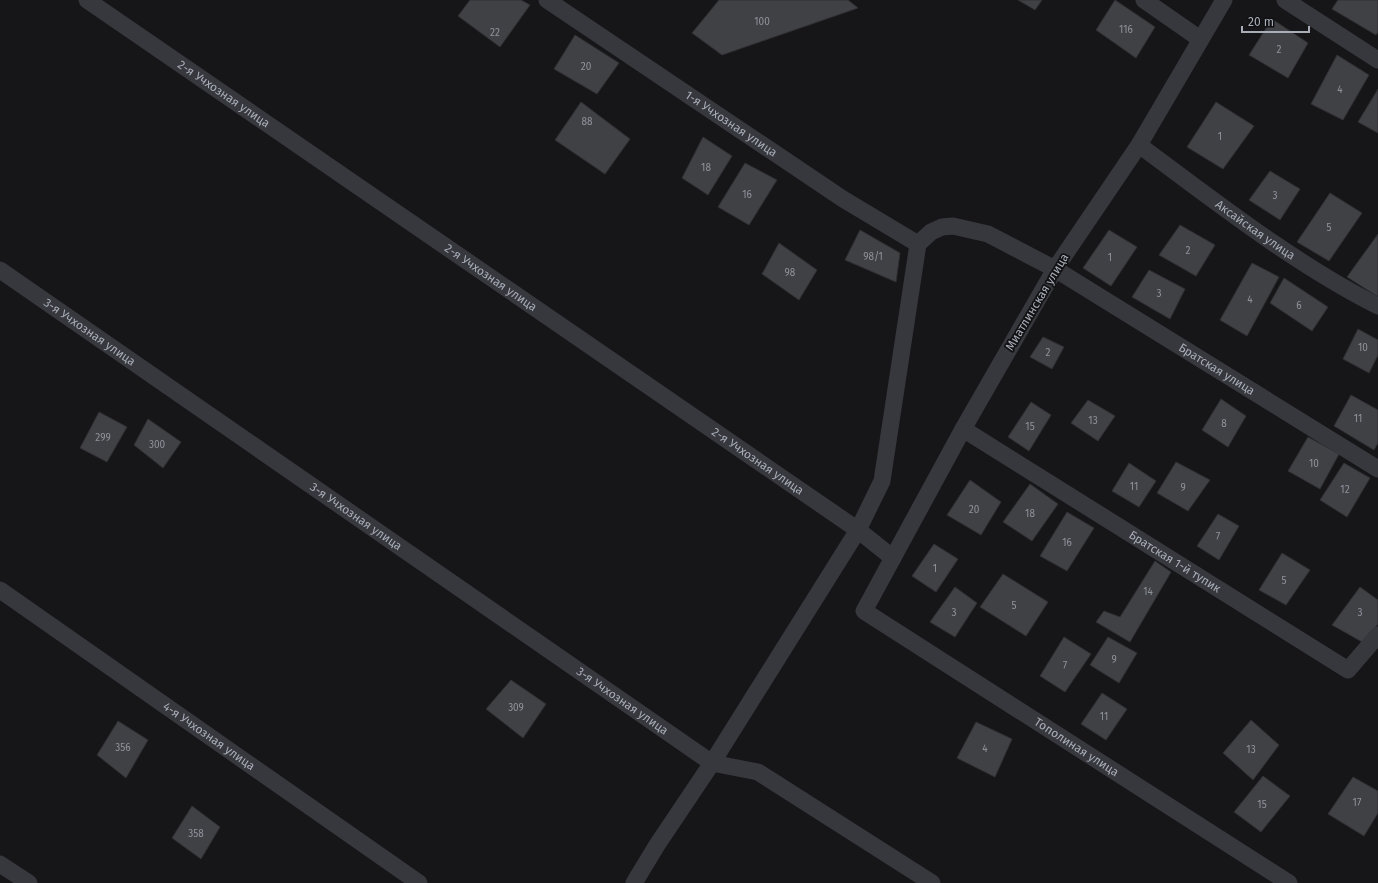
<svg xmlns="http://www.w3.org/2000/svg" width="1378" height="883" viewBox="0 0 1378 883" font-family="'Fira Sans',sans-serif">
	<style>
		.building { fill: #404145; stroke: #303034 }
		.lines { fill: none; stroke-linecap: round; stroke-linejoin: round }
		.minor { stroke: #37383d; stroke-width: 17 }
		.labels { text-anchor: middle; stroke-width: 3.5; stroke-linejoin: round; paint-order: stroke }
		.number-label { font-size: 10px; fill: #8e929b }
		.street-label { font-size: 12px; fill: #a8adb8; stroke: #111113 }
	</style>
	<rect width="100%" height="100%" fill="#161618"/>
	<!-- building -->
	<g class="building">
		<path d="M 470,0 L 521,0 L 530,5 L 500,47 L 458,16 Z"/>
		<path d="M 719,0 L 848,0 L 858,8 L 722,55 L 692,33 Z"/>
		<path d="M 1018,0 L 1042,0 L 1035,10 Z"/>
		<path d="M 1115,0 L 1155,27 L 1136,58 L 1096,30 Z"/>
		<path d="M 1338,0 L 1378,0 L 1378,32 L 1376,35 L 1332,9 Z"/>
		<path d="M 1272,19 L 1308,43 L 1288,78 L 1249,55 Z"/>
		<path d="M 575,35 L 619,63 L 597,94 L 554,69 Z"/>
		<path d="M 1337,55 L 1369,75 L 1343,120 L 1311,104 Z"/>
		<path d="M 1378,89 L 1378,133 L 1358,122 Z"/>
		<path d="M 581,102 L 630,139 L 605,174 L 555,140 Z"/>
		<path d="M 1216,102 L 1254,126 L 1223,169 L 1187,147 Z"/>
		<path d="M 703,137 L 732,156 L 708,195 L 682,178 Z"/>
		<path d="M 745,163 L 777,180 L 749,225 L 718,207 Z"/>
		<path d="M 1270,171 L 1300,189 L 1280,220 L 1249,200 Z"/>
		<path d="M 1330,193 L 1362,213 L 1329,261 L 1297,242 Z"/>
		<path d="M 1180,225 L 1215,245 L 1196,276 L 1159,255 Z"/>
		<path d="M 860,230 L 900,253 L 896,282 L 845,260 Z"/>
		<path d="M 1109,230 L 1137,247 L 1111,286 L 1083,268 Z"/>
		<path d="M 1378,234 L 1378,295 L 1377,296 L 1347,277 Z"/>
		<path d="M 779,243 L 817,270 L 799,300 L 762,274 Z"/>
		<path d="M 1252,263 L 1279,277 L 1247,336 L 1220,320 Z"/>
		<path d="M 1149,270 L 1185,289 L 1170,319 L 1132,297 Z"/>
		<path d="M 1284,278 L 1328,307 L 1312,331 L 1270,303 Z"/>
		<path d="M 1358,329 L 1378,340 L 1378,355 L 1369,373 L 1343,359 Z"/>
		<path d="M 1043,337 L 1064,347 L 1052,369 L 1030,357 Z"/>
		<path d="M 1351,395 L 1378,410 L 1378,443 L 1374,450 L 1334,426 Z"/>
		<path d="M 1221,399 L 1246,416 L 1228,447 L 1202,430 Z"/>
		<path d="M 1088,400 L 1115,416 L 1098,441 L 1071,423 Z"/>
		<path d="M 1031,402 L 1051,415 L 1029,451 L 1008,437 Z"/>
		<path d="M 99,412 L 127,427 L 107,462 L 80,448 Z"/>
		<path d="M 148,419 L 181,442 L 163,468 L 134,445 Z"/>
		<path d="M 1308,437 L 1339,454 L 1320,489 L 1288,471 Z"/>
		<path d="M 1176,462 L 1210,480 L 1188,511 L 1157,493 Z"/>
		<path d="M 1129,463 L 1156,481 L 1139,507 L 1112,491 Z"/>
		<path d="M 1344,463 L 1370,478 L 1347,517 L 1320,500 Z"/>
		<path d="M 970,480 L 1001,502 L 981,535 L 947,515 Z"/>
		<path d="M 1030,484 L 1058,504 L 1032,541 L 1003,522 Z"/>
		<path d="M 1067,512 L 1094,528 L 1067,571 L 1040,556 Z"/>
		<path d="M 1218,514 L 1239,526 L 1219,560 L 1197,546 Z"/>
		<path d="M 934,544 L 958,559 L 936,592 L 912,576 Z"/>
		<path d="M 1282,553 L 1310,570 L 1286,605 L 1259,590 Z"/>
		<path d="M 1155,561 L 1171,572 L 1130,642 L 1096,622 L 1104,611 L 1120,617 Z"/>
		<path d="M 1003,574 L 1048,602 L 1026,636 L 980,607 Z"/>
		<path d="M 955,587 L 977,603 L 955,637 L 930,622 Z"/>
		<path d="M 1360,587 L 1378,600 L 1378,624 L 1364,643 L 1332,625 Z"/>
		<path d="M 1064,637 L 1091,654 L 1065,692 L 1040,676 Z"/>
		<path d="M 1108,637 L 1137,653 L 1119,683 L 1090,665 Z"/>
		<path d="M 511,680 L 546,704 L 523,738 L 486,709 Z"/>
		<path d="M 1102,693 L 1127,709 L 1106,740 L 1081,724 Z"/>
		<path d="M 1251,720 L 1279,745 L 1253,780 L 1223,753 Z"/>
		<path d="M 118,721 L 148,740 L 126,778 L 97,755 Z"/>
		<path d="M 976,722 L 1012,739 L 995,777 L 957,758 Z"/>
		<path d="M 1263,776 L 1290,796 L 1261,832 L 1234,812 Z"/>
		<path d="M 1353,777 L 1378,791 L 1378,813 L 1364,836 L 1328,814 Z"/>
		<path d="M 192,806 L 220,827 L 201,859 L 172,838 Z"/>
	</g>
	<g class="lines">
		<!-- minor -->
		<g class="minor">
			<path id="s1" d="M 87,0 L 858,530 L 893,558"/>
			<path id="s2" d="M 547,0 L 843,199 L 918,244"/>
			<path d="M 1144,0 L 1200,39"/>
			<path id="s3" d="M 1224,0 L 1139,145 L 1055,269 L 963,429 L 864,611 L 1289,883"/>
			<path d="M 1285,0 L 1378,60"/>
			<path id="s4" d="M 1139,145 C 1215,201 1293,263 1378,306"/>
			<path id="s5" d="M 0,270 L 712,763 L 758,772 L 932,883"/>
			<path id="s6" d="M 963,429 L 1348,670 L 1378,635"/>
			<path id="s7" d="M 0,590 L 419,883"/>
			<path d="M 0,864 L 29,883"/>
			<path id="s8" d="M 634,883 L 657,845 L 712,763 L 858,530 L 882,481 L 918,244 L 931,232 L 942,227 L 953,226 L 988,234 L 1055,269 L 1378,469"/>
		</g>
	</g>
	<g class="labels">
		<!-- number labels -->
		<g class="number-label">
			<text x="762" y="25">100</text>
			<text x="1126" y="33">116</text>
			<text x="495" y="36">22</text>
			<text x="1279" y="53">2</text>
			<text x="586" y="70">20</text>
			<text x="1340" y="93">4</text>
			<text x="587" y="125">88</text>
			<text x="1220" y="140">1</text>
			<text x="706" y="171">18</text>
			<text x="747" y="198">16</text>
			<text x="1275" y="199">3</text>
			<text x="1329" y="231">5</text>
			<text x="1188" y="254">2</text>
			<text x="873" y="260">98/1</text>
			<text x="1110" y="261">1</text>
			<text x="790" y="276">98</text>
			<text x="1159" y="297">3</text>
			<text x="1250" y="303">4</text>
			<text x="1299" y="309">6</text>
			<text x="1363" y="351">10</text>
			<text x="1048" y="356">2</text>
			<text x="1358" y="422">11</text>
			<text x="1093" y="424">13</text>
			<text x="1224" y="427">8</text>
			<text x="1030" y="430">15</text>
			<text x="103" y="441">299</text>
			<text x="157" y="448">300</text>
			<text x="1314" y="467">10</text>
			<text x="1134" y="490">11</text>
			<text x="1183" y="491">9</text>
			<text x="1345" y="493">12</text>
			<text x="974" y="513">20</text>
			<text x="1030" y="517">18</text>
			<text x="1218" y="540">7</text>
			<text x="1067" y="546">16</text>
			<text x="935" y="572">1</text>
			<text x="1284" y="584">5</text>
			<text x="1148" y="595">14</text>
			<text x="1014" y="609">5</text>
			<text x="954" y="616">3</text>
			<text x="1360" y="616">3</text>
			<text x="1114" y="663">9</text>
			<text x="1065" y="669">7</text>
			<text x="516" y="711">309</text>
			<text x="1104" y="720">11</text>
			<text x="123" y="751">356</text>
			<text x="985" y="752">4</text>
			<text x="1251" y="753">13</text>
			<text x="1357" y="806">17</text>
			<text x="1262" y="808">15</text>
			<text x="196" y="837">358</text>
		</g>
		<!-- street labels -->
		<g class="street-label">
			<text dy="4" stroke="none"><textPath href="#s1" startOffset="166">2-я Учхозная улица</textPath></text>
			<text dy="4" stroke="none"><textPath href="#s2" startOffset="222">1-я Учхозная улица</textPath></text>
			<text dy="4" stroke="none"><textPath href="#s4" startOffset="144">Аксайская улица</textPath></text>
			<text dy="4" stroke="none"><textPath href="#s1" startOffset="490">2-я Учхозная улица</textPath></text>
			<text transform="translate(1037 302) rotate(-59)" y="4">Миатлинская улица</text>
			<text dy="4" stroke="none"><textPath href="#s5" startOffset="109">3-я Учхозная улица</textPath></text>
			<text dy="4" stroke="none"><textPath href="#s8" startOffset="1055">Братская улица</textPath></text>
			<text dy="4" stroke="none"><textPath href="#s1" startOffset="814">2-я Учхозная улица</textPath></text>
			<text dy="4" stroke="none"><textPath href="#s5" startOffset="433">3-я Учхозная улица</textPath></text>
			<text dy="4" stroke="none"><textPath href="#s6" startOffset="250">Братская 1-й тупик</textPath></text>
			<text dy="4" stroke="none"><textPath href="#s5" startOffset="757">3-я Учхозная улица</textPath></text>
			<text dy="4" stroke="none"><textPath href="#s7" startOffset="255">4-я Учхозная улица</textPath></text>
			<text dy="4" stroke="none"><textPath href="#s3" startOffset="962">Тополиная улица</textPath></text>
		</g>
	</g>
	<!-- scale -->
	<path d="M1242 26v6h67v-6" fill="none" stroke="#a8adb8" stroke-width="2"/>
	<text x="1248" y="26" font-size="12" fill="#a8adb8" stroke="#111113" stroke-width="3" paint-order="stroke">20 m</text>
</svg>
